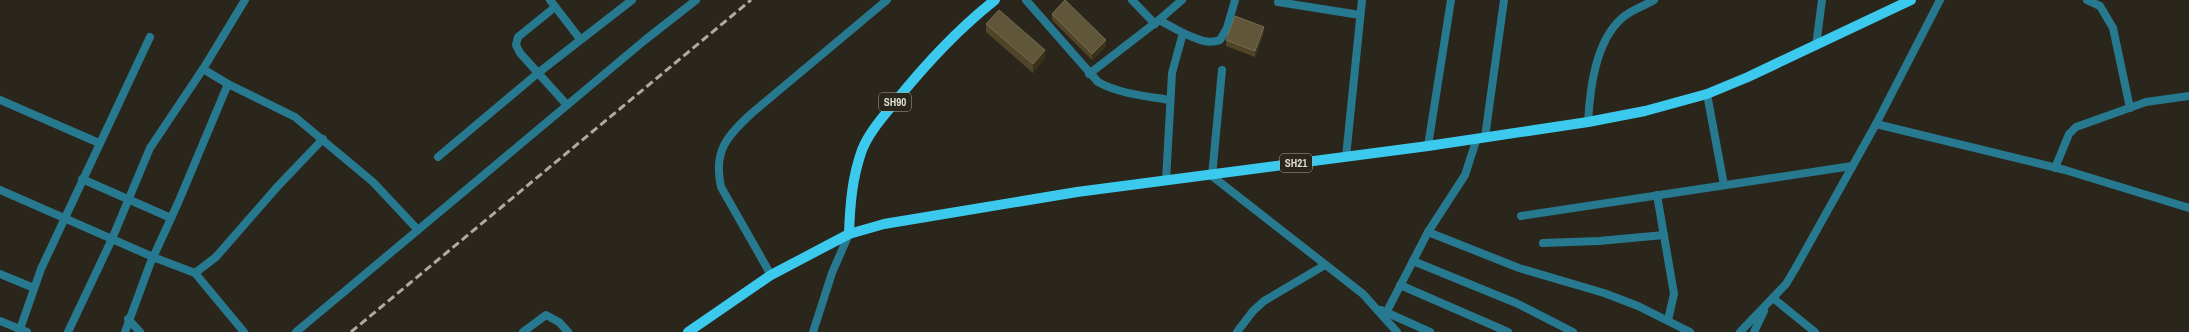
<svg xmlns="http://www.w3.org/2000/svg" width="2189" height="332" viewBox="0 0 2189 332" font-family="'Archivo Narrow',sans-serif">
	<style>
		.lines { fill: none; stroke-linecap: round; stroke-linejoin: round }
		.lane { stroke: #27798f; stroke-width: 8 }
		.street { stroke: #27798f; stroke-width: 8 }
		.primary { stroke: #3bcaee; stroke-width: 10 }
		.rail { stroke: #afaba3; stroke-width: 3; stroke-dasharray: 8 4; stroke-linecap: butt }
		.wall { fill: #514527 }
		.shaded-wall { fill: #3b321a }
		.building { fill: #60563a; stroke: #746b52 }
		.labels { text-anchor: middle; stroke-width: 3; stroke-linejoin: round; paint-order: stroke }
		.shield { fill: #2a261b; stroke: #a9a59d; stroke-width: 1 }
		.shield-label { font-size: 11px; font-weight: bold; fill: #dfdcd5 }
	</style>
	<rect width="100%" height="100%" fill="#2a261b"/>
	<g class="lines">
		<!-- lane -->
		<g class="lane">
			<path d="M 771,275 L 721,187 C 713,151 727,136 752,113 L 887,0"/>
			<path d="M 523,332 L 546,315 L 559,322 L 568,332"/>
		</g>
		<!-- street -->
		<g class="street">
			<path d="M 550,0 L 580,39"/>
			<path d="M 1026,0 L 1098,82 C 1120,94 1146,96 1170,100"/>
			<path d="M 1132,0 L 1155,24"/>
			<path d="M 2087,0 L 2100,6 L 2113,28 L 2130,108"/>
			<path d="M 1278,2 L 1360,15"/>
			<path d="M 555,7 L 518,37 L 516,45 L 520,53 L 567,105"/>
			<path d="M 1183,33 C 1195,38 1207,45 1220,40 L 1227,28 L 1235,0"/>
			<path d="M 1816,46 L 1822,0"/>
			<path d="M 203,69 L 228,84 L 295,117 L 373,182 L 418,230"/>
			<path d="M 1222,70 L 1212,176 L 1363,294 L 1397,332"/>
			<path d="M 1089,74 L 1159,20"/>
			<path d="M 1707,94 L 1724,185"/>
			<path d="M 0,100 L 99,143"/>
			<path d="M 1588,122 C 1590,89 1595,42 1622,18 C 1631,10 1644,6 1654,0"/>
			<path d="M 1876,124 L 2065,170 L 2189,208"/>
			<path d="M 1485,137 L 1504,0"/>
			<path d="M 1428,146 L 1451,0"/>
			<path d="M 438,157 L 538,73 L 632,0"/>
			<path d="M 1346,157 L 1362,0"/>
			<path d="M 2055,168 L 2069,134 L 2076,127 L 2146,102 L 2189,96"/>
			<path d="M 82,179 L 171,218"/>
			<path d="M 1166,181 L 1172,73 L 1183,33 L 1159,20 L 1182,0"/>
			<path d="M 0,190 L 153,257 L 195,273 L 216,257 L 278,186 L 323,139"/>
			<path d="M 1657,195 L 1674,294 L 1668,320"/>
			<path d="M 1521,216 L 1852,166"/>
			<path d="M 1428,232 L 1519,268 L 1604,293 L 1638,306 L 1690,332"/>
			<path d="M 1543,243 L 1599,241 L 1664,235"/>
			<path d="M 1413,261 L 1516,303 L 1573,332"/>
			<path d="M 195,273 L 244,332"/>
			<path d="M 0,274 L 34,288"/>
			<path d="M 1400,285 L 1508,332"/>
			<path d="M 1773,298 L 1815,332"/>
			<path d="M 1381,310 L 1430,332"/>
			<path d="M 1386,313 L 1428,232 L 1465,175 L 1477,138"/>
			<path d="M 128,319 L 140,332"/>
			<path d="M 0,321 L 27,332"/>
			<path d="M 19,332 L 41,269 L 150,37"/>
			<path d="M 68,332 L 112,239 L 150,148 L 203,69 L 245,0"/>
			<path d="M 125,332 L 150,264 L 178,203 L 228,84"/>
			<path d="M 296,332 L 645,40 L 696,0"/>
			<path d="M 813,332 L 832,273 L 849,234"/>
			<path d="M 1237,332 L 1253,311 L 1264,301 L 1325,265"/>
			<path d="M 1740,332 L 1786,284 L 1795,269 L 1876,124 L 1940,0"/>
			<path d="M 1754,332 L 1764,311"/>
		</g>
		<!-- primary -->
		<g class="primary">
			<path d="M 849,234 C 850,205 852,178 862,150 C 869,132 883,117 895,102 C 924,66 958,29 995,0"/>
			<path d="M 688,332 L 771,275 L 849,234 L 884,224 L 1077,192 L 1428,146 L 1588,122 L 1645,111 L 1707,94 L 1748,77 L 1911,0"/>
		</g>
		<!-- rail -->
		<path class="rail" d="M 351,332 L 751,0"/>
	</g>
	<!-- wall -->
	<g class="wall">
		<path d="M 1052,14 L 1106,46 L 1092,60 L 1052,20 Z"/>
		<path d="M 986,24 L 1045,58 L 1033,73 L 986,32 Z"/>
		<path d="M 1264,33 L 1255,57 L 1226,46 L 1226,40 Z"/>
	</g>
	<!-- shaded-wall -->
	<g class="shaded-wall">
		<path d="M 1264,27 L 1264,33 L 1255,57 L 1255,51 Z"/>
		<path d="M 1106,40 L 1106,46 L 1092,60 L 1092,54 Z"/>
		<path d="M 1045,50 L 1045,58 L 1033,73 L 1033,64 Z"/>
	</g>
	<!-- building -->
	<g class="building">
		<path d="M 1065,0 L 1106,40 L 1092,54 L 1052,14 Z"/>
		<path d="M 999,10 L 1045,50 L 1033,64 L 986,24 Z"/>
		<path d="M 1235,16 L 1264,27 L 1255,51 L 1226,40 Z"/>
	</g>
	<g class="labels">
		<!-- shield labels -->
		<g class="shield">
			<rect x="879" y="93" width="32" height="18" rx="3"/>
			<rect x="1280" y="154" width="32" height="18" rx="3"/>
		</g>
		<g class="shield-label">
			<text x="895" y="106">SH90</text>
			<text x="1296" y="167">SH21</text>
		</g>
	</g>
</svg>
